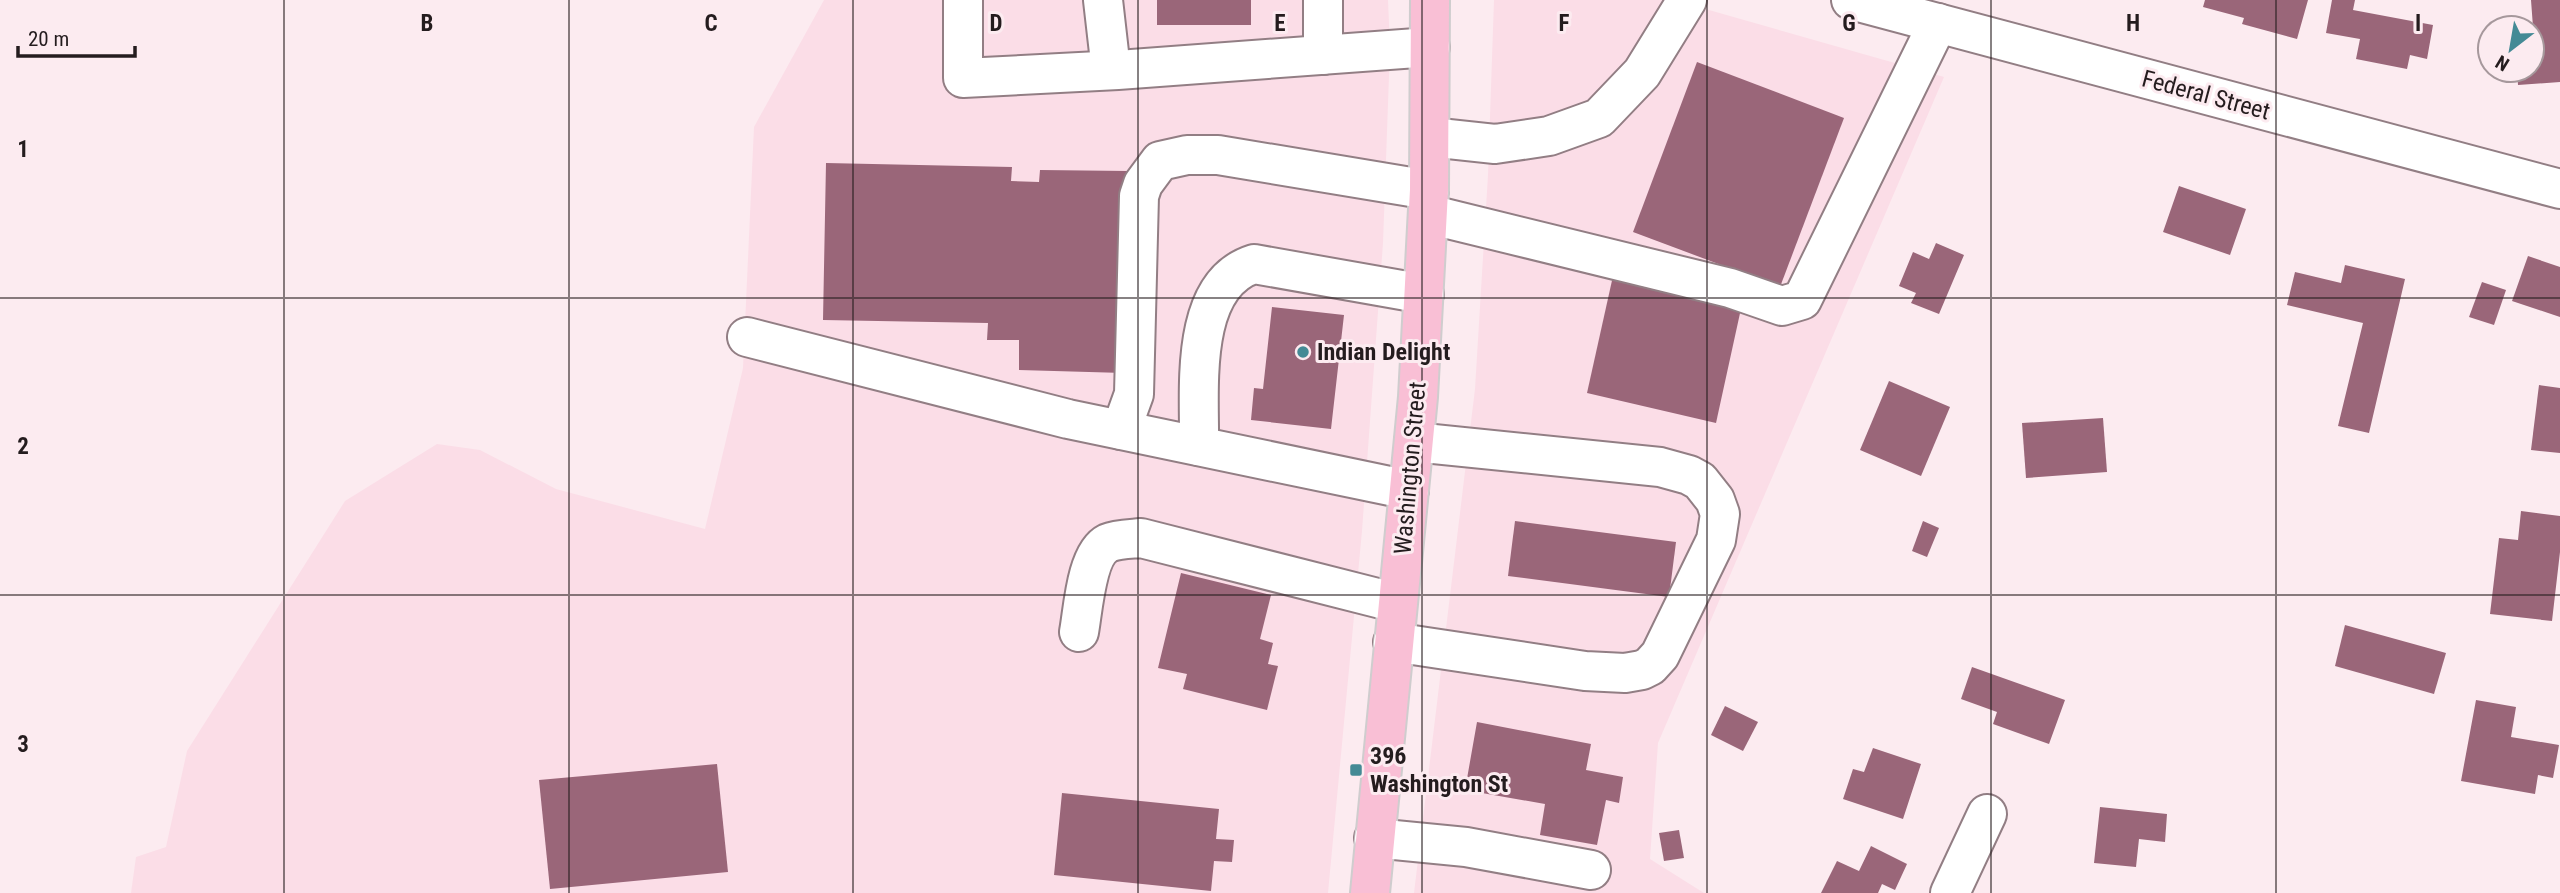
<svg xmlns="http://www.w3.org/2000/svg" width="2560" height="893" viewBox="0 0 2560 893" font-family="'Roboto Condensed',sans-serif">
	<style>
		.built { fill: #fbdde7 }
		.building { fill: #9a6679 }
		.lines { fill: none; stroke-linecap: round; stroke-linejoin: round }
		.minor-casing { stroke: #927e84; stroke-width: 42 }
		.major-casing { stroke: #cfcdce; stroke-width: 42 }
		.minor { stroke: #fff; stroke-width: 38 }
		.major { stroke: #f9bfd5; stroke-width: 38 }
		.grid { fill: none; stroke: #241c1e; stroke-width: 2; stroke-opacity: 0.55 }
		.poi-dot { fill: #448a95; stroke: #fcebf0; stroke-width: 2.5 }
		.labels { text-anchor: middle; stroke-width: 6; stroke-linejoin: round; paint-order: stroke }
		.street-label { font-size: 24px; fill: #241c1e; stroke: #fcebf0 }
		.poi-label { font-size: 24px; font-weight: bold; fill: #241c1e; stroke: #fcebf0; text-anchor: start }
		.grid-label { font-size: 23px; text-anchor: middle; font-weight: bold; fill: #241c1e; stroke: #fcebf0; stroke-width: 6; stroke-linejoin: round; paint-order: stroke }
	</style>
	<rect width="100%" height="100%" fill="#fcebf0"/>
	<!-- built -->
	<g class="built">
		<path d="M 824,0 L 1388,0 L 1390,48 L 1383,243 L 1362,531 L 1328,893 L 131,893 L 136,857 L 166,847 L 187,751 L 345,501 L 437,444 L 480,450 L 556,489 L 705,529 L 743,368 L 754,127 Z"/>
		<path d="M 1494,0 L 1674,0 L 1944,77 L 1658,743 L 1650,859 L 1704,893 L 1414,893 L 1475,389 L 1488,175 Z"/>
	</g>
	<!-- building -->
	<g class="building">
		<rect x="1157" y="0" width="94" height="25"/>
		<path d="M 2205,0 L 2308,0 L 2297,39 L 2242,24 L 2244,18 L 2203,7 Z"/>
		<path d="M 2332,0 L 2355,0 L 2353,10 L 2433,25 L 2427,59 L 2410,55 L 2407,69 L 2356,59 L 2360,39 L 2326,33 Z"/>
		<path d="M 2531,0 L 2560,0 L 2560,82 L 2518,85 L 2517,70 L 2532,70 L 2532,54 L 2535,54 Z"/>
		<path d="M 1697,62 L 1844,118 L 1780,287 L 1633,232 Z"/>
		<path d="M 826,163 L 1012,167 L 1011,181 L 1039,182 L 1040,170 L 1128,171 L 1124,373 L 1019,370 L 1019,340 L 987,340 L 988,323 L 823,320 Z"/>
		<path d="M 2179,186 L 2246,209 L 2230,255 L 2163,232 Z"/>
		<path d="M 1936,243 L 1964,255 L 1939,314 L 1911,303 L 1916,293 L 1899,286 L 1913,252 L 1929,259 Z"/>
		<path d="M 2528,256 L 2560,267 L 2560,317 L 2512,301 Z"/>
		<path d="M 2345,265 L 2405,279 L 2369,433 L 2338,426 L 2363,323 L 2287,305 L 2295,272 L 2341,283 Z"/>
		<path d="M 1613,276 L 1742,304 L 1716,423 L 1587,393 Z"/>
		<path d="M 2482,282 L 2506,290 L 2494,325 L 2469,317 Z"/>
		<path d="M 1272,307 L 1344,315 L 1331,429 L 1251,420 L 1254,388 L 1263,389 Z"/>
		<path d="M 1889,381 L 1950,407 L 1921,476 L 1860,450 Z"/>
		<path d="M 2539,385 L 2560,388 L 2560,453 L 2531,450 Z"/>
		<path d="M 2103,418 L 2107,472 L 2026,478 L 2022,423 Z"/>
		<path d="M 2521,511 L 2560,516 L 2560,552 L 2552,621 L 2490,614 L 2499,538 L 2518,540 Z"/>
		<path d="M 1515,521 L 1676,542 L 1669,597 L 1508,576 Z"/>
		<path d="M 1923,521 L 1939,528 L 1927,557 L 1912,551 Z"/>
		<path d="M 1181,573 L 1271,595 L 1260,639 L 1273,643 L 1268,664 L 1278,666 L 1267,710 L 1183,689 L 1187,674 L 1158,668 Z"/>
		<path d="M 2345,625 L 2446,653 L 2434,694 L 2335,666 Z"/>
		<path d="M 1972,667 L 2065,700 L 2049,744 L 1993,724 L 1997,712 L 1961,699 Z"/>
		<path d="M 2476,700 L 2516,707 L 2511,737 L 2559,745 L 2553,778 L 2538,775 L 2535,794 L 2461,781 Z"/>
		<path d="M 1725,706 L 1758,722 L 1743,751 L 1711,735 Z"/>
		<path d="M 1477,722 L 1591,744 L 1586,770 L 1623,777 L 1619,803 L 1606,800 L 1597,845 L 1540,835 L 1545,804 L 1465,790 Z"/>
		<path d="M 1873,748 L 1921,764 L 1903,819 L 1843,799 L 1853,769 L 1864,772 Z"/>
		<path d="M 717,764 L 728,872 L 550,889 L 539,780 Z"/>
		<path d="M 1062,793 L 1219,809 L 1216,839 L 1234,840 L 1232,862 L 1214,861 L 1211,891 L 1054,875 Z"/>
		<path d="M 2100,807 L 2167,814 L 2165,842 L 2139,839 L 2136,867 L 2094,863 Z"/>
		<path d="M 1679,830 L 1684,858 L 1664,861 L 1659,833 Z"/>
		<path d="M 1871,846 L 1907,864 L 1895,890 L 1882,884 L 1878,893 L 1821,893 L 1837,861 L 1859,871 Z"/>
	</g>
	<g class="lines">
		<!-- minor casing -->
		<g class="minor-casing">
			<g id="minor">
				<path d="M 963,0 L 963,78 L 1118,70 L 1430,47"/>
				<path d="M 1103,0 L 1111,70"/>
				<path d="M 1323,0 L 1323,55"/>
				<path d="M 1851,0 L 2560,189"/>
				<path d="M 1430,137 L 1495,144 L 1549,136 L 1599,118 L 1642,73 L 1687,0"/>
				<path d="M 1428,214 L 1730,288 L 1782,306 L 1802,300 L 1938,23"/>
				<path d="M 747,337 L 1068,419 L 1409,490"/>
				<path d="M 1121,430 L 1134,394 L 1139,196 L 1143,184 L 1160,161 L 1187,155 L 1218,155 L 1429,190"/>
				<path d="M 1199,446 C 1200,391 1188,285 1254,264 L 1424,294"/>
				<path d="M 1079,632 C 1083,611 1086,554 1108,543 C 1117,539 1131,539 1141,538 L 1397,603"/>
				<path d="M 1393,642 L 1585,671 L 1625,673 L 1642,670 L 1650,666 L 1660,655 L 1716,540 L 1720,514 L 1715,500 L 1700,481 L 1689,475 L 1660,467 L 1414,442"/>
				<path d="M 1374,838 L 1466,847 L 1591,870"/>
				<path d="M 1950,893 L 1987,814"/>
			</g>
		</g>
		<!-- major casing -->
		<g class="major-casing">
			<path id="major" d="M 1370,893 L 1418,397 L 1429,190 L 1430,0"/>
		</g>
		<!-- minor -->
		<use href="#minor" class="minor"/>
		<!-- major -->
		<use href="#major" class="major"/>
	</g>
	<!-- grid -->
	<path class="grid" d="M 284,0 L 284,893M 569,0 L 569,893M 853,0 L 853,893M 1138,0 L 1138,893M 1422,0 L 1422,893M 1707,0 L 1707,893M 1991,0 L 1991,893M 2276,0 L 2276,893M 0,298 L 2560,298M 0,595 L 2560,595"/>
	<!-- markers -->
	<g class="poi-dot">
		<circle cx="1303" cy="352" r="7"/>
		<rect x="1349" y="763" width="14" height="14" rx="3.5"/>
	</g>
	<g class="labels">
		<!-- street labels -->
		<g class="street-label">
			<text transform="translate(2206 95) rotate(15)" y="8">Federal Street</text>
			<text transform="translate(1410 468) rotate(-85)" y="8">Washington Street</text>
		</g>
		<!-- poi labels -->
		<g class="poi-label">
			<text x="1317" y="360">Indian Delight</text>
			<text x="1370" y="764">396<tspan x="1370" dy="28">Washington St</tspan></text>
		</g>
	</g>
	<g class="grid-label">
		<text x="427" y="31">B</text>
		<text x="711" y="31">C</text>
		<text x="996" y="31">D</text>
		<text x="1280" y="31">E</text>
		<text x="1564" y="31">F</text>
		<text x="1849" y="31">G</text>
		<text x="2133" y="31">H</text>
		<text x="2418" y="31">I</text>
		<text x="23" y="157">1</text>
		<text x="23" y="454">2</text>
		<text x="23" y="752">3</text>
	</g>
	<!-- north arrow -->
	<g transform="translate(2511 49) rotate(211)"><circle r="33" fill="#fcebf0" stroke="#a6989c" stroke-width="2"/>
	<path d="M0-5L12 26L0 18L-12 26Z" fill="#448a95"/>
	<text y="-10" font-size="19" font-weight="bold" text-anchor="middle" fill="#241c1e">N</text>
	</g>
	<!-- scale -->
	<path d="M18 46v10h117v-10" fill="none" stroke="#241c1e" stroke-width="3.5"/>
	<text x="28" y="46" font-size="21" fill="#241c1e" stroke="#fcebf0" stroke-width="5" paint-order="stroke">20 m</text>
</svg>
